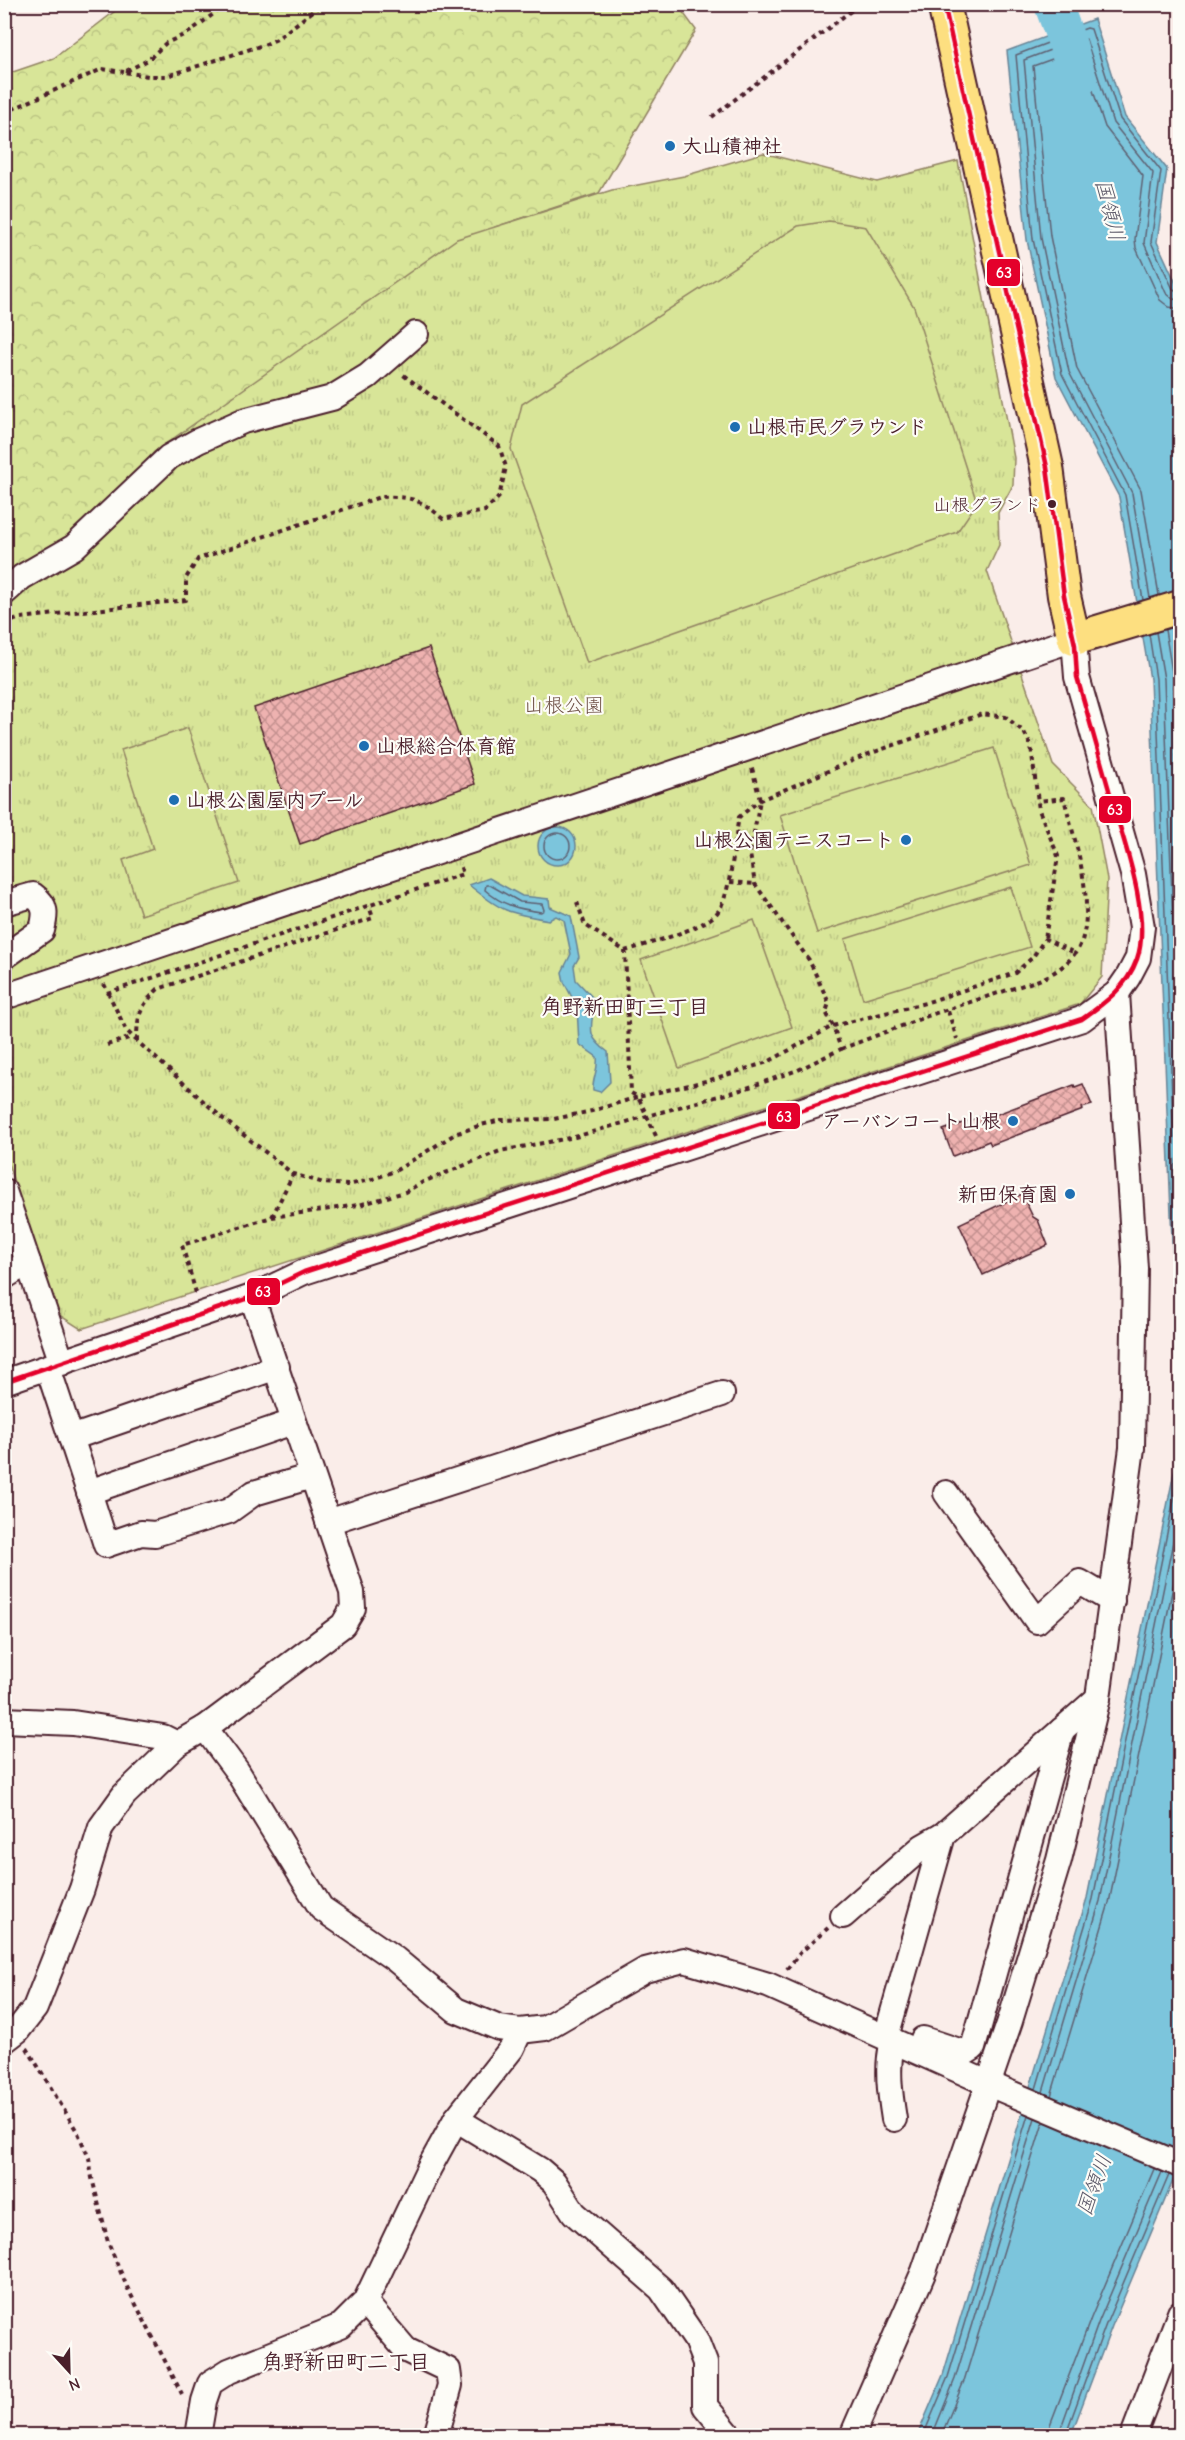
<svg xmlns="http://www.w3.org/2000/svg" width="1185" height="2440" viewBox="0 0 1185 2440" font-family="'Comic Neue','Klee One',sans-serif">
	<style>
		.forest { fill: url(#forest-crowns); stroke: #918262; stroke-width: 1.5 }
		.park { fill: url(#park-tufts); stroke: #918262; stroke-width: 1.5 }
		.garden { fill: #d8e598; stroke: #918262; stroke-width: 1.5 }
		.water { fill: #7cc5dc; stroke: #688395; stroke-width: 1.5 }
		.lines { fill: none; stroke-linecap: round; stroke-linejoin: round }
		.shore { stroke: #5e6172; stroke-width: 1.5 }
		.river { stroke: #7cc5dc; stroke-width: 38 }
		.building { fill: url(#building-cross-hatch); stroke: #4a1f2b; stroke-width: 1.5 }
		.minor-casing { stroke: #4a1f2b; stroke-width: 28 }
		.major-casing { stroke: #4a1f2b; stroke-width: 36 }
		.path { stroke: #4a1f2b; stroke-width: 4; stroke-dasharray: 4.5 4.5; stroke-linecap: butt }
		.minor { stroke: #fdfcf7; stroke-width: 24 }
		.major { stroke: #fddf80; stroke-width: 32 }
		.bus-1-casing { stroke: #fdfcf7; stroke-width: 9 }
		.bus-1 { stroke: #e4002b; stroke-width: 4.5 }
		.poi-dot { fill: #1f6fb2; stroke: #fdfcf7; stroke-width: 2 }
		.bus-dot { fill: #4a1f2b; stroke: #fdfcf7; stroke-width: 2 }
		.labels { text-anchor: middle; stroke-width: 4.5; stroke-linejoin: round; paint-order: stroke }
		.bus-label { font-size: 18px; fill: #4a1f2b; stroke: #fdfcf7; text-anchor: end }
		.poi-label { font-size: 20px; font-weight: bold; fill: #4a1f2b; stroke: #fdfcf7; text-anchor: start }
		.park-label { font-size: 20px; fill: #6e5046; stroke: #fdfcf7 }
		.water-label { font-size: 21px; font-style: italic; fill: #5c5969; stroke: #fdfcf7 }
		.neighbourhood-label { font-size: 21px; font-weight: bold; fill: #4a1f2b; stroke: #fdfcf7 }
		.line-badge { stroke: #fdfcf7; stroke-width: 2 }
		.badge-label { font-size: 16px; text-anchor: middle; font-weight: bold; fill: #fff }
	</style>
	<defs>
		<pattern id="forest-crowns" width="20" height="18" patternUnits="userSpaceOnUse" patternTransform="scale(1.5)"><rect width="20" height="18" fill="#d8e598"/><path d="M2 6a3 3 0 1 1 6 0M12 15a3 3 0 1 1 6 0" fill="none" stroke="#bbc483"/></pattern>
		<pattern id="park-tufts" width="24" height="20" patternUnits="userSpaceOnUse" patternTransform="scale(1.5)"><rect width="24" height="20" fill="#d8e598"/><path d="M3 7l-1-3M5 7V3M7 7l1-3M15 17l-1-3M17 17v-4M19 17l1-3" fill="none" stroke="#bbc483"/></pattern>
		<pattern id="building-cross-hatch" width="8" height="8" patternUnits="userSpaceOnUse" patternTransform="scale(1.5)"><rect width="8" height="8" fill="#eeb2b0"/><path d="M0 0l8 8M0 8l8-8" fill="none" stroke="#c3908f"/></pattern>
	</defs>
	<rect width="100%" height="100%" fill="#faede9"/>
	<filter id="ink" filterUnits="userSpaceOnUse"><feTurbulence type="fractalNoise" baseFrequency=".0167" numOctaves="2"/><feDisplacementMap in="SourceGraphic" scale="12" xChannelSelector="R" yChannelSelector="G"/><feConvolveMatrix kernelMatrix="1 2 1 2 8 2 1 2 1" color-interpolation-filters="sRGB"/></filter>
	<g filter="url(#ink)">
		<!-- forest -->
		<path class="forest" d="M 688,4 L 682,11 L 696,30 L 599,193 L 495,227 L 4,898 L 4,75 L 54,58 L 123,5 Z"/>
		<!-- park -->
		<path class="park" d="M 763,153 L 877,182 L 958,161 L 1014,458 L 1013,485 L 998,513 L 999,545 L 987,571 L 1053,765 L 1093,805 L 1107,879 L 1102,977 L 1080,1004 L 81,1329 L 56,1313 L 5,1154 L 4,581 L 91,525 L 154,452 L 457,239 L 612,190 L 684,176 Z"/>
		<!-- garden -->
		<g class="garden">
			<path d="M 829,221 L 866,227 L 914,307 L 977,503 L 957,532 L 587,663 L 511,449 L 522,404 L 798,226 Z"/>
			<path d="M 188,728 L 239,883 L 141,915 L 123,860 L 153,849 L 121,750 Z"/>
			<path d="M 994,748 L 1031,865 L 817,933 L 780,815 Z"/>
			<path d="M 1011,887 L 1030,947 L 863,999 L 845,939 Z"/>
			<path d="M 754,920 L 792,1027 L 679,1068 L 641,960 Z"/>
		</g>
		<!-- water -->
		<g class="water">
			<path d="M 1094,19 L 1125,117 L 1167,169 L 1157,242 L 1180,292 L 1180,2164 L 1112,2326 L 1071,2435 L 917,2436 L 943,2375 L 1087,1898 L 1180,1443 L 1150,679 L 1119,497 L 1056,377 L 1027,240 L 1007,51 Z"/>
			<circle cx="557" cy="846" r="19"/>
			<path d="M 489,878 L 522,896 L 549,899 L 550,907 L 571,916 L 579,957 L 574,966 L 576,980 L 595,1000 C 592,1027 584,1035 608,1052 L 610,1082 L 600,1092 L 593,1090 C 592,1078 599,1070 597,1057 L 579,1044 L 577,1007 L 564,982 L 562,972 L 571,954 L 564,920 L 556,916 L 549,920 C 508,913 502,912 469,885 Z"/>
		</g>
		<g class="lines">
			<!-- shore -->
			<g class="shore">
				<path d="M 1159,595 L 1141,490 L 1077,369 L 1050,236 L 1033,66 L 1077,50 L 1080,51 L 1105,127 L 1143,176 L 1135,239 L 1136,248 L 1160,300 L 1169,307 L 1180,309"/>
				<path d="M 1150,598 L 1132,493 L 1069,372 L 1041,238 L 1024,60 L 1082,38 L 1086,39 L 1113,123 L 1153,173 L 1144,243 L 1166,293 L 1173,299 L 1180,300"/>
				<path d="M 1143,600 L 1125,495 L 1062,374 L 1033,239 L 1016,55 L 1087,28 L 1091,29 L 1120,119 L 1161,171 L 1151,242 L 1173,289 L 1180,292"/>
				<path d="M 1165,630 L 1173,678 L 1180,880"/>
				<path d="M 1156,632 L 1164,679 L 1180,1112"/>
				<path d="M 1149,634 L 1156,679 L 1180,1306"/>
				<circle cx="557" cy="846" r="13"/>
				<path d="M 486,885 L 490,885 L 520,902 L 542,904 L 544,910 L 541,912 C 518,909 502,905 485,890 Z"/>
				<path d="M 1036,2089 L 1093,1899 L 1180,1469"/>
				<path d="M 1043,2092 L 1100,1901 L 1180,1507"/>
				<path d="M 1051,2096 L 1109,1903 L 1180,1552"/>
				<path d="M 923,2436 L 948,2377 L 1028,2115"/>
				<path d="M 932,2436 L 955,2379 L 1035,2118"/>
				<path d="M 941,2436 L 964,2381 L 1043,2122"/>
				<path d="M 1049,2436 L 1050,2425 L 1091,2318 L 1154,2169"/>
				<path d="M 1058,2436 L 1099,2321 L 1162,2172"/>
				<path d="M 1065,2436 L 1106,2324 L 1169,2175"/>
			</g>
			<!-- river -->
			<path class="river" d="M 1053,4 L 1069,48 L 1077,80"/>
		</g>
		<!-- building -->
		<g class="building">
			<path d="M 429,648 L 475,784 L 300,844 L 254,708 Z"/>
			<path d="M 1083,1084 L 1092,1105 L 1082,1108 L 1083,1110 L 991,1145 L 989,1141 L 953,1156 L 943,1130 L 991,1113 L 992,1116 L 1074,1085 L 1075,1087 Z"/>
			<path d="M 1022,1194 L 1033,1217 L 1038,1220 L 1048,1245 L 983,1275 L 959,1224 Z"/>
		</g>
		<g class="lines">
			<!-- minor casing -->
			<g class="minor-casing">
				<g id="minor">
					<path d="M 4,593 L 22,577 L 74,547 L 169,457 L 198,441 L 243,421 L 332,398 L 368,376 L 416,334"/>
					<path d="M 4,903 L 33,895 C 47,905 46,914 42,930 L 4,957"/>
					<path d="M 4,997 L 1074,639 L 1077,677 L 1133,874 L 1142,927 L 1138,958 L 1128,977 L 1117,993 L 1082,1019 L 304,1272 L 252,1297 L 4,1382"/>
					<path d="M 4,1191 L 62,1363"/>
					<path d="M 4,1277 L 28,1262"/>
					<path d="M 48,1368 L 89,1492 L 293,1422"/>
					<path d="M 71,1438 L 277,1367"/>
					<path d="M 89,1492 L 106,1545 L 141,1533 L 155,1534 L 229,1511 L 254,1493 L 312,1476"/>
					<path d="M 946,1493 L 1037,1621 L 1080,1582 L 1112,1601"/>
					<path d="M 328,1522 L 722,1394"/>
					<path d="M 4,1720 L 73,1723 L 163,1737 L 177,1744 L 205,1728 L 343,1625 L 353,1608 L 352,1592 L 252,1297"/>
					<path d="M 205,1728 L 237,1771 L 321,1908 L 395,1959 L 456,2010 L 499,2028 L 520,2031"/>
					<path d="M 843,1916 L 922,1847 L 943,1835"/>
					<path d="M 886,2037 L 943,1835 L 1098,1698"/>
					<path d="M 923,2039 L 965,2053 L 973,2048 L 1062,1730"/>
					<path d="M 4,2041 L 17,2031 L 35,2008 L 82,1889 L 101,1827 L 124,1795 L 177,1744"/>
					<path d="M 893,2041 C 886,2066 890,2094 894,2119"/>
					<path d="M 456,2119 L 540,2170 L 554,2182 L 574,2213 L 661,2289 L 696,2340 L 705,2363 L 705,2406 L 730,2436"/>
					<path d="M 365,2302 L 406,2350 L 448,2370 L 450,2385 L 436,2436"/>
					<path d="M 198,2436 L 204,2401 L 210,2383 L 229,2371 L 341,2326 L 365,2302 L 429,2168 L 456,2119 L 512,2048 L 520,2031 L 545,2028 L 645,1970 L 684,1960 L 768,1985 L 1003,2090 L 1180,2165"/>
					<path d="M 852,2436 L 924,2271 L 1010,2021 L 1059,1860 L 1098,1698 L 1132,1448 L 1135,1268 L 1117,993"/>
					<path d="M 1133,2436 L 1180,2313"/>
				</g>
			</g>
			<!-- major casing -->
			<g class="major-casing">
				<path id="major" d="M 944,4 L 1047,467 L 1064,596 L 1074,639 L 1180,607"/>
			</g>
			<!-- path -->
			<g class="path">
				<path d="M 227,4 L 188,33 L 166,43 L 148,60 L 124,72 L 148,76 L 167,76 L 266,44 L 277,39 L 322,4"/>
				<path d="M 4,113 L 102,69 L 124,72"/>
				<path d="M 712,117 L 860,4"/>
				<path d="M 4,624 L 20,618 L 186,600 L 186,578 L 198,559 L 380,497 C 410,496 421,499 443,519 L 485,511 L 499,497 L 506,467 L 499,446 L 402,374"/>
				<path d="M 730,882 L 755,884"/>
				<path d="M 577,902 L 585,925 L 625,951"/>
				<path d="M 625,951 C 647,944 699,930 715,915 C 731,901 734,840 739,817 L 760,800 L 866,755 L 982,714 L 1006,717 L 1024,732 L 1031,746 L 1039,810 L 1058,856 L 1045,939"/>
				<path d="M 104,984 L 126,1030 L 137,1041 L 221,1117 L 293,1174 L 324,1183 L 348,1185 L 370,1180 L 395,1171 L 455,1134 L 481,1125 L 501,1120 L 554,1119 L 592,1111 L 638,1097 L 631,1093 L 625,951"/>
				<path d="M 107,993 L 463,874 L 460,865"/>
				<path d="M 948,1011 L 957,1039"/>
				<path d="M 137,1041 C 137,1015 140,1007 158,989 L 373,918 L 369,906"/>
				<path d="M 107,1045 L 132,1037"/>
				<path d="M 841,1049 L 933,1014 L 1039,980 C 1056,973 1076,959 1082,940 C 1095,899 1074,839 1064,798 L 1038,801"/>
				<path d="M 656,1136 L 647,1116 L 744,1089 L 798,1070 L 841,1049 L 833,1026 L 925,1003 L 1015,973 L 1032,958 L 1045,939 L 1075,953"/>
				<path d="M 272,1217 L 293,1174"/>
				<path d="M 196,1293 L 182,1245 L 272,1217 L 359,1205 L 405,1192 L 423,1182 L 500,1151 L 575,1137 L 647,1116 L 638,1097 L 710,1080 L 768,1062 L 833,1026 L 826,1012 L 829,1003 L 809,960 L 755,884 L 750,854 L 760,800 L 752,768"/>
				<path d="M 787,1969 L 801,1952 L 828,1928"/>
				<path d="M 27,2048 L 78,2133 L 89,2158 L 92,2178 L 108,2242 L 127,2287 L 182,2394"/>
			</g>
			<!-- minor -->
			<use href="#minor" class="minor"/>
			<!-- major -->
			<use href="#major" class="major"/>
			<!-- bus-1 casing -->
			<g class="bus-1-casing">
				<path id="bus-1" d="M 4,1382 L 252,1297 L 304,1272 L 1082,1019 C 1105,1003 1127,987 1137,959 C 1152,917 1123,839 1111,797 C 1100,757 1088,717 1077,677 L 1075,645 L 1064,596 L 1047,467 L 944,4"/>
			</g>
			<!-- bus-1 -->
			<use href="#bus-1" class="bus-1"/>
		</g>
	</g>
	<!-- markers -->
	<g class="poi-dot">
		<circle cx="670" cy="146" r="6"/>
		<circle cx="735" cy="427" r="6"/>
		<circle cx="364" cy="746" r="6"/>
		<circle cx="174" cy="800" r="6"/>
		<circle cx="906" cy="840" r="6"/>
		<circle cx="1013" cy="1121" r="6"/>
		<circle cx="1070" cy="1194" r="6"/>
	</g>
	<circle class="bus-dot" cx="1052" cy="504" r="5"/>
	<g class="labels">
		<!-- bus labels -->
		<g class="bus-label">
			<text x="1041" y="511">山根グランド</text>
		</g>
		<!-- poi labels -->
		<g class="poi-label">
			<text x="682" y="153">大山積神社</text>
			<text x="747" y="434">山根市民グラウンド</text>
			<text x="376" y="753">山根総合体育館</text>
			<text x="186" y="807">山根公園屋内プール</text>
			<text x="894" y="847" text-anchor="end">山根公園テニスコート</text>
			<text x="1001" y="1128" text-anchor="end">アーバンコート山根</text>
			<text x="1058" y="1201" text-anchor="end">新田保育園</text>
		</g>
		<!-- park labels -->
		<g class="park-label">
			<text x="564" y="712">山根公園</text>
		</g>
		<!-- water labels -->
		<g class="water-label">
			<text transform="translate(1110 210) rotate(76)" y="7">国領川</text>
			<text transform="translate(1094 2185) rotate(-70)" y="7">国領川</text>
		</g>
		<!-- neighbourhood labels -->
		<g class="neighbourhood-label">
			<text x="625" y="1014">角野新田町三丁目</text>
			<text x="346" y="2369">角野新田町二丁目</text>
		</g>
	</g>
	<g class="line-badge">
		<rect x="986" y="258" width="35" height="29" rx="6" fill="#e4002b"/>
		<rect x="1098" y="795" width="34" height="29" rx="6" fill="#e4002b"/>
		<rect x="767" y="1102" width="34" height="28" rx="6" fill="#e4002b"/>
		<rect x="246" y="1277" width="35" height="29" rx="6" fill="#e4002b"/>
	</g>
	<g class="badge-label">
		<text x="1004" y="278">63</text>
		<text x="1115" y="815">63</text>
		<text x="784" y="1122">63</text>
		<text x="263" y="1297">63</text>
	</g>
	<!-- margin -->
	<rect width="1185" height="2440" fill="none" stroke="#fdfcf7" stroke-width="24"/>
	<rect x="12" y="12" width="1161" height="2416" fill="none" stroke="#4a1f2b" stroke-width="2" filter="url(#ink)"/>
	<!-- north arrow -->
	<g transform="translate(69 2371) rotate(158)" stroke="#fdfcf7" stroke-width="4.5" paint-order="stroke">
	<path d="M0-4.5L10 22L0 15L-10 22Z" fill="#4a1f2b"/>
	<text y="-9" font-size="16" font-weight="bold" text-anchor="middle" fill="#4a1f2b">N</text>
	</g>
</svg>
